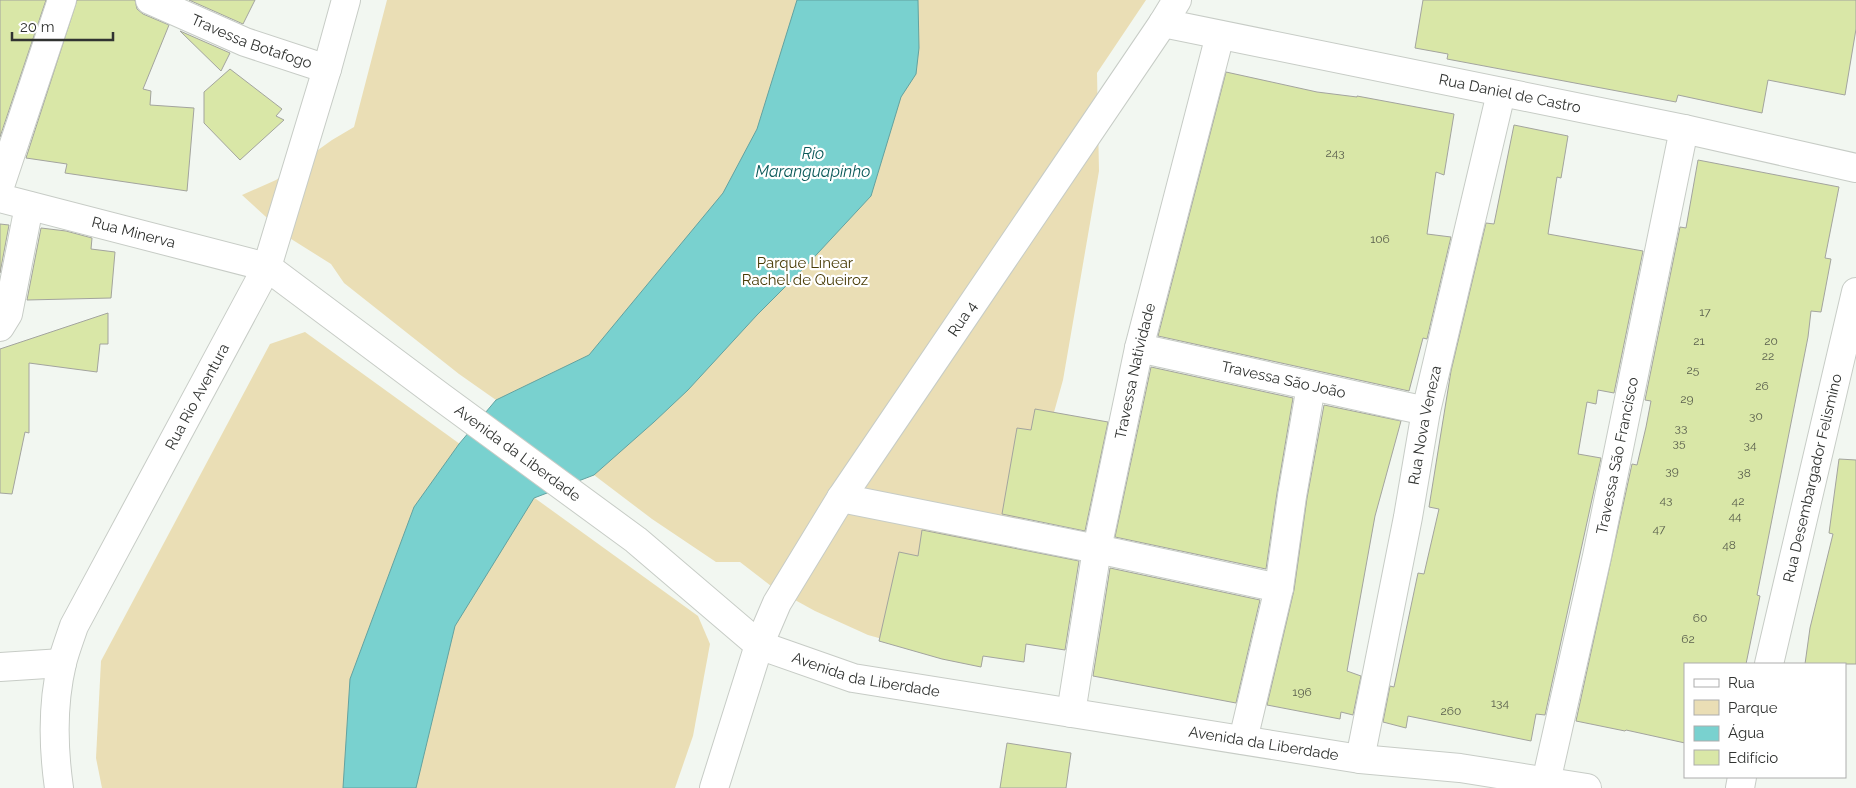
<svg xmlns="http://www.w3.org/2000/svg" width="1856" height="788" viewBox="0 0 1856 788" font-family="Raleway,sans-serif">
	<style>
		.green { fill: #eadeb5 }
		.water { fill: #79d1cf; stroke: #63a2a0 }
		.building { fill: #d9e7a7; stroke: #a3a49e }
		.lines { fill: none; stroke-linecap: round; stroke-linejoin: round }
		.minor-casing { stroke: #c7ccc6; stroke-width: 30 }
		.major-casing { stroke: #c7ccc6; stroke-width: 30 }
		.minor { stroke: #fff; stroke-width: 28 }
		.major { stroke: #fff; stroke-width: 28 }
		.labels { text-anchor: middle; stroke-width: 4.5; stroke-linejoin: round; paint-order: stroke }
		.number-label { font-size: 12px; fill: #5b604e }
		.street-label { font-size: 15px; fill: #313331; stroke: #fff }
		.park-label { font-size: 15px; fill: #493c07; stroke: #fff }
		.water-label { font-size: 16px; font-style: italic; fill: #0a5959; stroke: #fff }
	</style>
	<rect width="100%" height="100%" fill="#f2f7f1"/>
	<!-- green -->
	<g class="green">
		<path d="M 387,0 L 1146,0 L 1097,73 L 1099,171 L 1063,380 L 1020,534 L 952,655 L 929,652 L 868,635 L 815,611 L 775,589 L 740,562 L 716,562 L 652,519 L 594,475 L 608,462 L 515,391 L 496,400 L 459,374 L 344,283 L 331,264 L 288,237 L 242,195 L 276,180 L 332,140 L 354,127 Z"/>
		<path d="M 305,332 L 698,616 L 710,644 L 693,736 L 675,788 L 102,788 L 96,758 L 101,661 L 270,344 Z"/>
	</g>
	<!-- water -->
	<path class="water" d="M 797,0 L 918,0 L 919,48 L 916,74 L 901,97 L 871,196 L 805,267 L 757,315 L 688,390 L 654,422 L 594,475 L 534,498 L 455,626 L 416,788 L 343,788 L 350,679 L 414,507 L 459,444 L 496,400 L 589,355 L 723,193 L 757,129 Z"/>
	<!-- building -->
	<g class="building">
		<path d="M 0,0 L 46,0 L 0,137 Z"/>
		<path d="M 77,0 L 135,0 L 137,9 L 143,14 L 169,25 L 143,89 L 151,91 L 150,105 L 194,108 L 187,191 L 65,173 L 67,164 L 26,158 Z"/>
		<path d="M 189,0 L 255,0 L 243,24 Z"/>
		<path d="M 1423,0 L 1856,0 L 1856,29 L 1845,95 L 1768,80 L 1762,113 L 1678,95 L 1676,102 L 1447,59 L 1448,54 L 1415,48 Z"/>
		<path d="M 180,31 L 230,53 L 221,71 Z"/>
		<path d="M 230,69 L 282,109 L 276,116 L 284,120 L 240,160 L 204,123 L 204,92 Z"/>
		<path d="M 1226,72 L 1317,92 L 1357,97 L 1357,96 L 1454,114 L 1444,175 L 1436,172 L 1427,234 L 1451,237 L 1427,339 L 1423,338 L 1409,391 L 1158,336 Z"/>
		<path d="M 1514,125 L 1568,136 L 1561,178 L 1557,177 L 1548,234 L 1643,251 L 1614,393 L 1598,390 L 1596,404 L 1587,402 L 1578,454 L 1601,458 L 1545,715 L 1536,714 L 1531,741 L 1408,716 L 1406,728 L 1383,722 L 1390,686 L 1394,687 L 1418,573 L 1424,574 L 1439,509 L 1429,507 L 1451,371 L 1486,223 L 1494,224 Z"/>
		<path d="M 1698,160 L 1839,187 L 1825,258 L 1831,259 L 1821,312 L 1811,311 L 1808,337 L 1757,595 L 1760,596 L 1746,664 L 1685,664 L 1685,743 L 1626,730 L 1625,731 L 1576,721 L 1632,464 L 1637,465 L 1646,427 L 1651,401 L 1645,400 L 1680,227 L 1686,228 Z"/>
		<path d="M 0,224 L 9,225 L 0,273 Z"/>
		<path d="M 41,228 L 66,231 L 92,238 L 91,249 L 115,252 L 111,298 L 27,300 Z"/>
		<path d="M 108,313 L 108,344 L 100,344 L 97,372 L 29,363 L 29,433 L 25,432 L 12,494 L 0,493 L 0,349 Z"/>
		<path d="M 1151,367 L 1293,398 L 1277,493 L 1266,569 L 1115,537 Z"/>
		<path d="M 1324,405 L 1401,421 L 1375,516 L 1347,671 L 1361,676 L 1353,715 L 1341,712 L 1340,719 L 1267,705 L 1294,590 L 1307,498 Z"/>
		<path d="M 1035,409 L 1108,422 L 1085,531 L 1002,514 L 1017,428 L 1031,430 Z"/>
		<path d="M 1839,459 L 1856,460 L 1856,664 L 1805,664 L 1810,628 L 1833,534 L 1829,533 Z"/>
		<path d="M 922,530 L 1079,561 L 1065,650 L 1026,644 L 1024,662 L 983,656 L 981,667 L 942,659 L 879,641 L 899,552 L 918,556 Z"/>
		<path d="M 1110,568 L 1260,600 L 1236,703 L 1093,676 Z"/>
		<path d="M 1007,743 L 1071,753 L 1066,788 L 1000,788 Z"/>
	</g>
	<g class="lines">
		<!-- minor casing -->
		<g class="minor-casing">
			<g id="minor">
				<path id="s1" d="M 150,0 L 245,42 L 327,69"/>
				<path id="s2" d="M 1163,23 L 1684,129 L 1856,168"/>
				<path d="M 0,186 L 62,0"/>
				<path id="s3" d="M 0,198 L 267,267 L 441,397 L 636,540 L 759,645 L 853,678 L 1360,759 L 1460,768 L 1587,788"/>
				<path d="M 0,327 L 8,314 L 29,206"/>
				<path id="s4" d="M 1139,348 L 1426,411"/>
				<path d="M 841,498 L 1097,549 L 1279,588"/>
				<path id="s5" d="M 1769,664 L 1856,292"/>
				<path d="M 0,667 L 62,663"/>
				<path id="s6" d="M 1071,713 L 1097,549 L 1139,348 L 1220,35"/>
				<path d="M 1243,740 L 1279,588 L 1292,496 L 1311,386"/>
				<path id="s7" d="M 1360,759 L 1408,517 L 1426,411 L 1501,93"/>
				<path id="s8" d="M 1546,782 L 1597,556 L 1684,129"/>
				<path id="s9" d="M 59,788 C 53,746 52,705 62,663 C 65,651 70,638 74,626 L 267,267 L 327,69 L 346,0"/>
				<path d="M 1740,788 L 1742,777"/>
			</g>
		</g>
		<!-- major casing -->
		<g class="major-casing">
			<g id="major">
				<path id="s10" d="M 714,788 L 759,645 L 777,603 L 841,498 L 1163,23 L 1177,0"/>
			</g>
		</g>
		<!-- minor -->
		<use href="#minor" class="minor"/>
		<!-- major -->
		<use href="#major" class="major"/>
	</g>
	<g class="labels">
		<!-- number labels -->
		<g class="number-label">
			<text x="1335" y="157">243</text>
			<text x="1380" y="243">106</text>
			<text x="1705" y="316">17</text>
			<text x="1699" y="345">21</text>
			<text x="1771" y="345">20</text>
			<text x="1768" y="360">22</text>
			<text x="1693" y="374">25</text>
			<text x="1762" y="390">26</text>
			<text x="1687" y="403">29</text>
			<text x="1756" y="420">30</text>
			<text x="1681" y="432">33</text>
			<text x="1679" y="447">35</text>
			<text x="1750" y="449">34</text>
			<text x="1672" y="475">39</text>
			<text x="1744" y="477">38</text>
			<text x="1666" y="504">43</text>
			<text x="1738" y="505">42</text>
			<text x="1735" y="520">44</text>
			<text x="1659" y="533">47</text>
			<text x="1729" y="549">48</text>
			<text x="1700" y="622">60</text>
			<text x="1688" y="643">62</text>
			<text x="1302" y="696">196</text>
			<text x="1500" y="707">134</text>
			<text x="1451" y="715">260</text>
		</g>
		<!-- street labels -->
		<g class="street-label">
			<text dy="5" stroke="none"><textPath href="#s1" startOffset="110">Travessa Botafogo</textPath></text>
			<text dy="5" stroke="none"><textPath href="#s2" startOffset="354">Rua Daniel de Castro</textPath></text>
			<text dy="5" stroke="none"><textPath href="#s3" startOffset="138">Rua Minerva</textPath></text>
			<text dy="5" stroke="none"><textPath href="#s10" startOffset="535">Rua 4</textPath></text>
			<text dy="5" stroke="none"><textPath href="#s6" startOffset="348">Travessa Natividade</textPath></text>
			<text dy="5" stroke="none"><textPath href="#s4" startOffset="148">Travessa São João</textPath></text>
			<text dy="5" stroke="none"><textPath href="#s9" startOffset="425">Rua Rio Aventura</textPath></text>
			<text dy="5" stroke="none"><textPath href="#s7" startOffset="340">Rua Nova Veneza</textPath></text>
			<text dy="5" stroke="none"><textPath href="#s3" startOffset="588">Avenida da Liberdade</textPath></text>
			<text dy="5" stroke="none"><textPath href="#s8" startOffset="334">Travessa São Francisco</textPath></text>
			<text dy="5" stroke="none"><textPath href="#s5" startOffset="191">Rua Desembargador Felismino</textPath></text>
			<text dy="5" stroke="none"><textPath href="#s3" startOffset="1008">Avenida da Liberdade</textPath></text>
			<text dy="5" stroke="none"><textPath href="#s3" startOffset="1412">Avenida da Liberdade</textPath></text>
		</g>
		<!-- park labels -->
		<g class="park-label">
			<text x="805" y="268">Parque Linear<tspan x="805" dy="17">Rachel de Queiroz</tspan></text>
		</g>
		<!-- water labels -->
		<g class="water-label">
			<text x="813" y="159">Rio<tspan x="813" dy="18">Maranguapinho</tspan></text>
		</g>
	</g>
	<!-- legend -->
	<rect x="1684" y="663" width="162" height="115" fill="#ffffff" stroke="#adadad"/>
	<rect x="1694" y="679" width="25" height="8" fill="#ffffff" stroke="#adadad"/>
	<text x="1728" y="688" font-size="15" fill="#313331">Rua</text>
	<rect x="1694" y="700" width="25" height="15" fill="#eadeb5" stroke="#adadad"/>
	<text x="1728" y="713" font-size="15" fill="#313331">Parque</text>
	<rect x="1694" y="726" width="25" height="15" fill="#79d1cf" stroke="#adadad"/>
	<text x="1728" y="738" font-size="15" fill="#313331">Água</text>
	<rect x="1694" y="750" width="25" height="15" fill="#d9e7a7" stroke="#adadad"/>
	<text x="1728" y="763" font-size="15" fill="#313331">Edifício</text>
	<!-- scale -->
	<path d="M12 32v8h101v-8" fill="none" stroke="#313331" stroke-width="2.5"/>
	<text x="20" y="32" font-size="15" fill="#313331" stroke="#ffffff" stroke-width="4" paint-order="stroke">20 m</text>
</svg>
